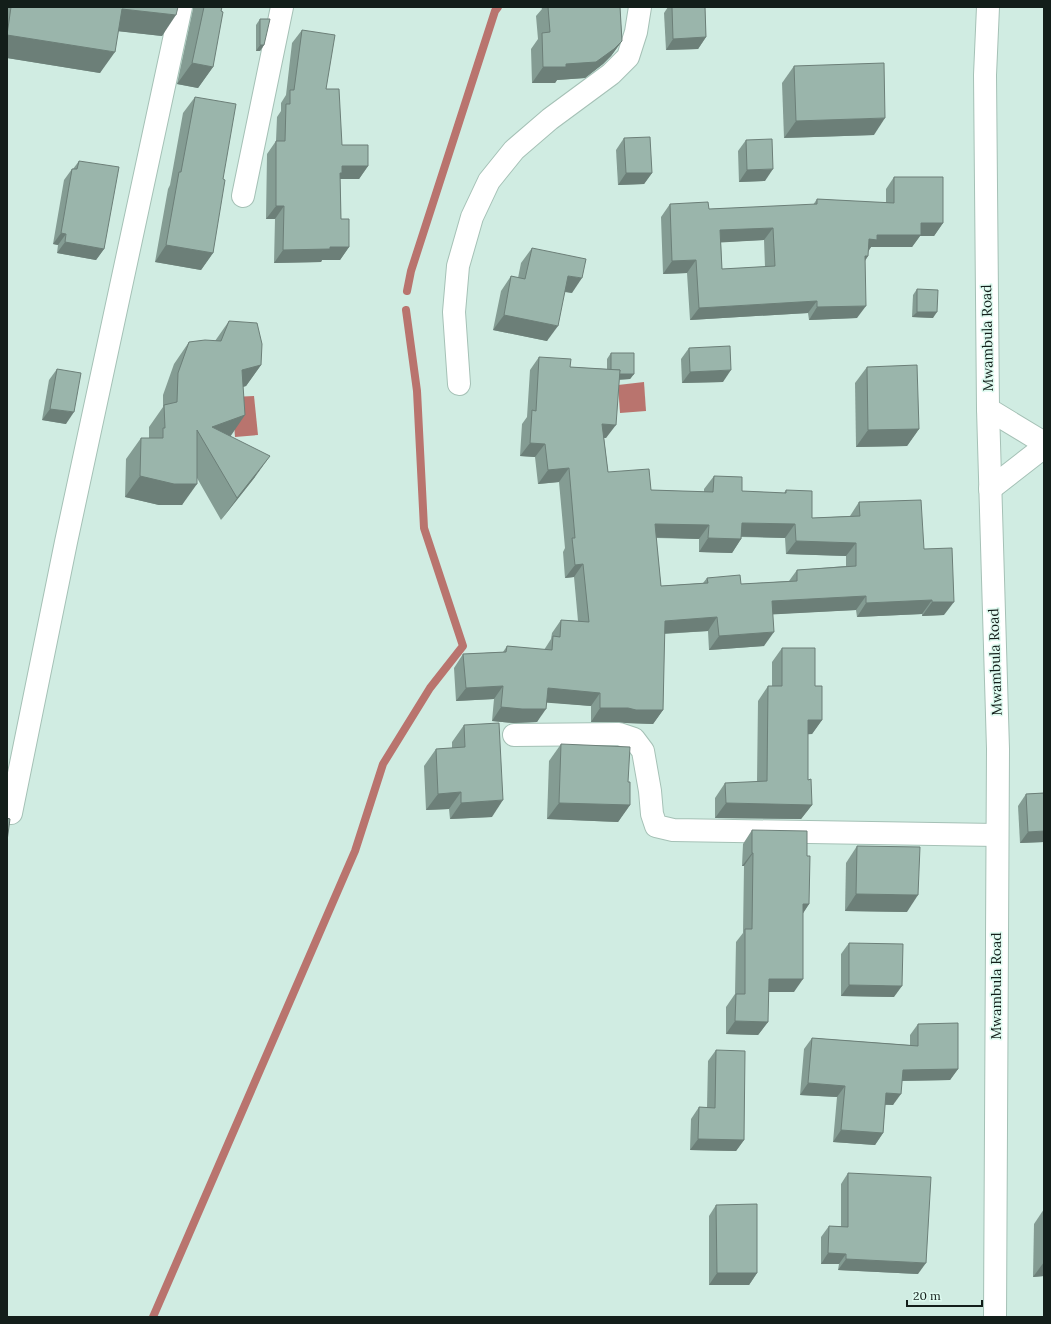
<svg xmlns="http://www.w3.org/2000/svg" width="1051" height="1324" viewBox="0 0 1051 1324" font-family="Lora,serif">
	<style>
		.water { fill: #b9746e }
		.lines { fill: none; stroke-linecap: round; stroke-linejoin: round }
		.stream { stroke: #b9746e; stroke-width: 8 }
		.minor-casing { stroke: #a5c1b6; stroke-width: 24 }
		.minor { stroke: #fff; stroke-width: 22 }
		.wall { fill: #849c93; fill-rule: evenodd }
		.shaded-wall { fill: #6c7f78 }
		.building { fill: #9ab5ab; stroke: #6c7f78; fill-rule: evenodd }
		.labels { text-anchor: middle; stroke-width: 3; stroke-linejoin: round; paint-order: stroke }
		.street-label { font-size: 14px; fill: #131e1a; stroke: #ddfaef }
	</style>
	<rect width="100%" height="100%" fill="#d0ece2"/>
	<!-- water -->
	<g class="water">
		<path d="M 644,382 L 646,411 L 620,413 L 618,385 Z"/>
		<path d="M 254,396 L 258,435 L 235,437 L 232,397 Z"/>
	</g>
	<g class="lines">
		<!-- stream -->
		<g class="stream">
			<path d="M 407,291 L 411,271 L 495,11 L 498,7"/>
			<path d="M 153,1317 L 355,851 L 383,764 L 430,688 L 463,646 L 424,528 L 417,391 L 406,310"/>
		</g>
		<!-- minor casing -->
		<g class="minor-casing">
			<g id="minor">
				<path d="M 988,7 L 985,75 L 988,409 L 998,749 L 995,1317"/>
				<path d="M 243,196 L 282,7"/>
				<path d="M 459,384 L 454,312 L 458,266 L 472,217 L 489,181 L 514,150 L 550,119 L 611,74 L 628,57 L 636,32 L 640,7"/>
				<path d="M 988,409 L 1044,443"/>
				<path d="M 990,489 L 1044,447"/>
				<path d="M 514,735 L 619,734 L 634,739 L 643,751 L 650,791 L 652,814 L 656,826 L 673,830 L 997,835"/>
				<path d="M 11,813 L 66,542 L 181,7"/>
			</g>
		</g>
		<!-- minor -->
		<use href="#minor" class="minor"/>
	</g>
	<!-- wall -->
	<g class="wall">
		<path d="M 7,7 L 178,7 L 162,36 L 118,31 L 100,73 L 7,58 Z"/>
		<path d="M 193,7 L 222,7 L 213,67 L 198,88 L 177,84 L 193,9 Z"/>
		<path d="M 541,7 L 620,7 L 622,41 L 611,56 L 603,64 L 585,78 L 557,80 L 555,83 L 532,83 L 531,49 L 538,39 L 536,16 L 542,9 Z"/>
		<path d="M 668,7 L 705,7 L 706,37 L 698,49 L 666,50 L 664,13 Z"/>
		<path d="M 260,19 L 264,45 L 260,51 L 256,51 L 256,25 Z"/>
		<path d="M 302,30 L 326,89 L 342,145 L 368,166 L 359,179 L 340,179 L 341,219 L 349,247 L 340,260 L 322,260 L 321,262 L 274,263 L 275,219 L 266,219 L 267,154 L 276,141 L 277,117 L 281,111 L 281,103 L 286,95 L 292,43 Z"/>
		<path d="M 794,66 L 874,135 L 784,138 L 782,83 Z"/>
		<path d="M 195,97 L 223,179 L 213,253 L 201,270 L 155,262 L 168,189 L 170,185 L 183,113 Z"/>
		<path d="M 624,138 L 652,173 L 644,184 L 618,185 L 616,150 Z"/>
		<path d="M 746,140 L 765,181 L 739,182 L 738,151 Z"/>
		<path d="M 79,161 L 104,249 L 96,260 L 57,253 L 58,245 L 53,244 L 64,180 L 72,169 L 73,169 Z"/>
		<path d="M 894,177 L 943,223 L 934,236 L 920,236 L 912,247 L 871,247 L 868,251 L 868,256 L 865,261 L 857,318 L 809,320 L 808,313 L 690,320 L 687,273 L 663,274 L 661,217 L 670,204 L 709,209 L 813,205 L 817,199 L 886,203 L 886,189 ZM 764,240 L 765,267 L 722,269 L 721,242 Z"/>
		<path d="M 532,248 L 572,293 L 564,292 L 547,341 L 493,330 L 501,291 L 511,276 L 518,278 L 521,263 Z"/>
		<path d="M 917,289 L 933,318 L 912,317 L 913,295 Z"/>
		<path d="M 229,321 L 261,365 L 246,386 L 243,387 L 230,436 L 255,477 L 221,520 L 197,478 L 182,505 L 159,505 L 125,497 L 126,459 L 141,438 L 149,438 L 149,427 L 163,407 L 163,395 L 174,364 L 189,342 L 215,341 Z"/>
		<path d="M 689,348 L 723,382 L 682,383 L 681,359 Z"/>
		<path d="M 611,353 L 634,374 L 630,379 L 619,380 L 606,438 L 604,438 L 608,472 L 651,490 L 704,492 L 704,489 L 714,476 L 742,491 L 784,493 L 786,490 L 812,518 L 850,516 L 859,502 L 924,549 L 944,615 L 922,616 L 922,614 L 857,617 L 856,610 L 773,614 L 764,646 L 709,650 L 708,631 L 664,634 L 663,710 L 653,724 L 626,723 L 619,722 L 591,722 L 591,706 L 547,702 L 537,722 L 513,723 L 492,721 L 494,699 L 456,701 L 454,668 L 463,654 L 503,652 L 507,646 L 544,650 L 551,639 L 552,633 L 561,620 L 578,621 L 574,577 L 565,578 L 563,552 L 565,548 L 559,482 L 538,484 L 535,457 L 520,456 L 522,424 L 527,417 L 530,370 L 539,357 L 570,367 L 607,369 L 607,359 ZM 741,537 L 785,538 L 786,554 L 846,556 L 846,566 L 797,570 L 789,581 L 741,584 L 707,578 L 703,583 L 661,586 L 656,538 L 699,539 L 699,552 L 732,553 L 741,539 Z"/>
		<path d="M 867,367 L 919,429 L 907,446 L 856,447 L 855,383 Z"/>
		<path d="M 57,369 L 66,424 L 42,420 L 49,380 Z"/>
		<path d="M 782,648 L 815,686 L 822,720 L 812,734 L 808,734 L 808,780 L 812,805 L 801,819 L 715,818 L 715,798 L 725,783 L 757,782 L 758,701 L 768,686 L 772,686 L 772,662 Z"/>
		<path d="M 464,725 L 492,817 L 450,819 L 449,809 L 426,810 L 424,766 L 436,749 L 452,748 L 452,742 Z"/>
		<path d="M 561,744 L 628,782 L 630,805 L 618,822 L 547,819 L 549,761 Z"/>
		<path d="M 1044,793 L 1044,842 L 1020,843 L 1018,806 L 1026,794 Z"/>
		<path d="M 752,830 L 807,856 L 809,904 L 803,913 L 794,992 L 768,992 L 768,1022 L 758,1035 L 726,1034 L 726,1007 L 735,994 L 736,942 L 743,933 L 744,866 L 742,866 L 743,844 Z"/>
		<path d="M 857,846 L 907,912 L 845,911 L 846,863 Z"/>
		<path d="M 849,943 L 894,997 L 841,996 L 841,954 Z"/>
		<path d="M 918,1024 L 958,1069 L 950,1080 L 902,1081 L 893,1105 L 885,1105 L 883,1133 L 875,1145 L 833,1142 L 837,1097 L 800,1095 L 804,1049 L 812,1038 L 910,1045 L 910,1035 Z"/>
		<path d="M 716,1050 L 744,1140 L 736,1151 L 690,1150 L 691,1119 L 699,1107 L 707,1108 L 708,1061 Z"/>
		<path d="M 848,1173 L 918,1274 L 838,1270 L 839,1264 L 821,1264 L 821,1237 L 829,1226 L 841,1226 L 841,1184 Z"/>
		<path d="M 716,1205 L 757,1273 L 749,1285 L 709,1285 L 709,1216 Z"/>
		<path d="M 1044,1209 L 1044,1276 L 1033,1277 L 1034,1224 Z"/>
	</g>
	<!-- shaded-wall -->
	<g class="shaded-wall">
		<path d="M 122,9 L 176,15 L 162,36 L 107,30 Z"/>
		<path d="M 7,35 L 115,52 L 100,73 L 7,58 Z"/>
		<path d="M 706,37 L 698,49 L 666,50 L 673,39 Z"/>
		<path d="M 622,41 L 611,56 L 603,64 L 585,78 L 557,80 L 555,83 L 532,83 L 543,67 L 566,64 Z"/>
		<path d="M 260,45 L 264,45 L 260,51 L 256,51 Z"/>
		<path d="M 192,63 L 213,67 L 198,88 L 177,84 Z"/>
		<path d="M 885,118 L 874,135 L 784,138 L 796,121 Z"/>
		<path d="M 342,166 L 368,166 L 359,179 L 337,179 Z"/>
		<path d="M 773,169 L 765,181 L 739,182 L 747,170 Z"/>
		<path d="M 626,173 L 652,173 L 644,184 L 618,185 Z"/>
		<path d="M 276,206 L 284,206 L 275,219 L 266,219 Z"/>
		<path d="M 921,223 L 943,223 L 934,236 L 920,236 L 912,247 L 871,247 L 868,252 L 869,239 L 877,235 Z"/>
		<path d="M 773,228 L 764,240 L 712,243 L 720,230 Z"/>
		<path d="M 61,233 L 66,234 L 58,245 L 53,244 Z"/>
		<path d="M 65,242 L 104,249 L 96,260 L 57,253 Z"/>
		<path d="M 166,245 L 213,253 L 201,270 L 155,262 Z"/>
		<path d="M 330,247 L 349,247 L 340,260 L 322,260 L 321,262 L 274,263 L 283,250 Z"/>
		<path d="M 865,256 L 868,256 L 859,269 Z"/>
		<path d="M 696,260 L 687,273 L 663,274 L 672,261 Z"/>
		<path d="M 568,276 L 582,278 L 572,293 L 557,290 Z"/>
		<path d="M 817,301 L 808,313 L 690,320 L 699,308 Z"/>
		<path d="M 866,306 L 857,318 L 809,320 L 817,307 Z"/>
		<path d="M 917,312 L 937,312 L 933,318 L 912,317 Z"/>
		<path d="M 504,315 L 558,326 L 547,341 L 493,330 Z"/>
		<path d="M 261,365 L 246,386 L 227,391 L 242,370 Z"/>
		<path d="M 731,370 L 723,382 L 682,383 L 690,372 Z"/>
		<path d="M 611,374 L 634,374 L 630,379 L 607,380 Z"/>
		<path d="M 50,409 L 74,412 L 66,424 L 42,420 Z"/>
		<path d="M 245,415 L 230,437 L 212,427 Z"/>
		<path d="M 602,424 L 616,425 L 606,438 L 593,437 Z"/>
		<path d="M 919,429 L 907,446 L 856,447 L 868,430 Z"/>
		<path d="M 530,443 L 545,444 L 535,457 L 520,456 Z"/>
		<path d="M 270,456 L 255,477 L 221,520 L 237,498 Z"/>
		<path d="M 569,468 L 559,482 L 538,484 L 548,470 Z"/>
		<path d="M 140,476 L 197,484 L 182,505 L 159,505 L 125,497 Z"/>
		<path d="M 742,523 L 795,524 L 785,538 L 732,536 Z"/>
		<path d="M 655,524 L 709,525 L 699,539 L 646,537 Z"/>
		<path d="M 708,538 L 741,539 L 732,553 L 699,552 Z"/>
		<path d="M 796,541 L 856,543 L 846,556 L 786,554 Z"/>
		<path d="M 583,564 L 574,577 L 565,578 L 575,565 Z"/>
		<path d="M 866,596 L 856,610 L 762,615 L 772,601 Z"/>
		<path d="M 932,600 L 922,614 L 857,617 L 866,603 Z"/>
		<path d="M 932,602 L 954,602 L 944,615 L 922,616 Z"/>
		<path d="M 717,617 L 708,631 L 655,634 L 665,621 Z"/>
		<path d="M 774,632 L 764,646 L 709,650 L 719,636 Z"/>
		<path d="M 503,686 L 494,699 L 456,701 L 466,688 Z"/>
		<path d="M 548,688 L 600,693 L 591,706 L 538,702 Z"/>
		<path d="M 501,707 L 546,709 L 537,722 L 513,723 L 492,721 Z"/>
		<path d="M 600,708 L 628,708 L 663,710 L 653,724 L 626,723 L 619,722 L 591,722 Z"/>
		<path d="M 808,720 L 822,720 L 812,734 L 798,735 Z"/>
		<path d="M 461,792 L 449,809 L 426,810 L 438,794 Z"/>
		<path d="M 503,800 L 492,817 L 450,819 L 461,803 Z"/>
		<path d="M 559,803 L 630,805 L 618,822 L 547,819 Z"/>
		<path d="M 726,803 L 812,805 L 801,819 L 715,818 Z"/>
		<path d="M 1044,831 L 1044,842 L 1020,843 L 1028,832 Z"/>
		<path d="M 752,853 L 753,853 L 744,866 L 742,866 Z"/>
		<path d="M 856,894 L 918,895 L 907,912 L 845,911 Z"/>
		<path d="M 803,904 L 809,904 L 800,918 Z"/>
		<path d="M 769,979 L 803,979 L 794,992 L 760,992 Z"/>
		<path d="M 849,985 L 902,986 L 894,997 L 841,996 Z"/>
		<path d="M 735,1021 L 768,1022 L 758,1035 L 726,1034 Z"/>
		<path d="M 958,1069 L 950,1080 L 895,1081 L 903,1070 Z"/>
		<path d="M 808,1083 L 845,1086 L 837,1097 L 800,1095 Z"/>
		<path d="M 886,1093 L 901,1094 L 893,1105 L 878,1104 Z"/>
		<path d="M 841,1130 L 883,1133 L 875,1145 L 833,1142 Z"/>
		<path d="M 698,1139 L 744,1140 L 736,1151 L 690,1150 Z"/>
		<path d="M 828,1253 L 846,1254 L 839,1264 L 821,1264 Z"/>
		<path d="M 846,1259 L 926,1263 L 918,1274 L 838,1270 Z"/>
		<path d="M 1044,1262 L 1044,1276 L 1033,1277 Z"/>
		<path d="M 717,1273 L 757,1273 L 749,1285 L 709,1285 Z"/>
	</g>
	<!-- building -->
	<g class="building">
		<path d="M 11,7 L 178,7 L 176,15 L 122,9 L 115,52 L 7,35 Z"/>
		<path d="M 204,7 L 222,7 L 221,11 L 223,12 L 213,67 L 192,63 Z"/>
		<path d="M 548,7 L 620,7 L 622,41 L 614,49 L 596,62 L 566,64 L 566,67 L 543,67 L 542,33 L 550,32 Z"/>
		<path d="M 672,7 L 705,7 L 706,37 L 673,39 Z"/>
		<path d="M 260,19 L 270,19 L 264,45 L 260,45 Z"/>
		<path d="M 302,30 L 335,35 L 326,89 L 339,89 L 342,145 L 368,145 L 368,166 L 342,166 L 342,173 L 340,173 L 341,219 L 349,219 L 349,247 L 330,247 L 330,249 L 283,250 L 284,206 L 276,206 L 276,141 L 285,141 L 286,104 L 290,104 L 290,90 L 294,90 Z"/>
		<path d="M 884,63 L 885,118 L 796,121 L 794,66 Z"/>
		<path d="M 195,97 L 236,104 L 223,179 L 225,180 L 213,253 L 166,245 L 179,172 L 181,172 Z"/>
		<path d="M 650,137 L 652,173 L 626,173 L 624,138 Z"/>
		<path d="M 772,139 L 773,169 L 747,170 L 746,140 Z"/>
		<path d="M 79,161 L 119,167 L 104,249 L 65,242 L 66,234 L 61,233 L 72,169 L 77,169 Z"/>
		<path d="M 894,177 L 943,177 L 943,223 L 921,223 L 921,235 L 877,235 L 877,240 L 869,239 L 868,256 L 865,256 L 866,306 L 817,307 L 817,301 L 699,308 L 696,260 L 672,261 L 670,204 L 708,202 L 709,209 L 817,204 L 817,199 L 894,203 ZM 773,228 L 775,266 L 722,269 L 720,230 Z"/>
		<path d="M 532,248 L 586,259 L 582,278 L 568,276 L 558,326 L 504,315 L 511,276 L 525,279 Z"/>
		<path d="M 917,289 L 938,290 L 937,312 L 917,312 Z"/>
		<path d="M 229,321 L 257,323 L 262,344 L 261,365 L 242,370 L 245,415 L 212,427 L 270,456 L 237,498 L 197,430 L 197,484 L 174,484 L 140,476 L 141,438 L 163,438 L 163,428 L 165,428 L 164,405 L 177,402 L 178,373 L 189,342 L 205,340 L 221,341 Z"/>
		<path d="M 730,346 L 731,370 L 690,372 L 689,348 Z"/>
		<path d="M 611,353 L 634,353 L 634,374 L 619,374 L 620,370 L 611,370 Z"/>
		<path d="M 539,357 L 571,359 L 570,367 L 620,370 L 616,425 L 602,424 L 608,472 L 649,469 L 651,490 L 713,492 L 714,476 L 742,477 L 742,491 L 786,493 L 786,490 L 812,491 L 812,518 L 860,516 L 859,502 L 921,500 L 924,549 L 952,548 L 954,602 L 932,602 L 932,600 L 866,603 L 866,596 L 772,601 L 774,632 L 719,636 L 717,617 L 665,621 L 663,710 L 636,710 L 628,708 L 600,708 L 600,693 L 548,688 L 546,709 L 522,709 L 501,707 L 503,686 L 466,688 L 463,654 L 506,652 L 507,646 L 552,650 L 553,636 L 560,637 L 561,620 L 589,622 L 583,564 L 575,565 L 572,538 L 575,538 L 569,468 L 548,470 L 545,444 L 530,443 L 532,410 L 536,411 ZM 742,523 L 795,524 L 796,541 L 856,543 L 856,566 L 797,570 L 797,581 L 741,584 L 740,575 L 707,578 L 708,583 L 661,586 L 655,524 L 709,525 L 708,538 L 741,539 Z"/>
		<path d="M 917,365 L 919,429 L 868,430 L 867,367 Z"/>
		<path d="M 57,369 L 81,373 L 74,412 L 50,409 Z"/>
		<path d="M 782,648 L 815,648 L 815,686 L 822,686 L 822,720 L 808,720 L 808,780 L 811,779 L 812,805 L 726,803 L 725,783 L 767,781 L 768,686 L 782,686 Z"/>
		<path d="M 499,723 L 503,800 L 461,803 L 461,792 L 438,794 L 436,749 L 465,747 L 464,725 Z"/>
		<path d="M 561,744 L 630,747 L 628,782 L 630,782 L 630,805 L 559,803 Z"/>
		<path d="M 1044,793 L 1044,831 L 1028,832 L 1026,794 Z"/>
		<path d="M 7,818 L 10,819 L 7,841 Z"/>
		<path d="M 752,830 L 807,831 L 807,856 L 810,856 L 809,904 L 803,904 L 803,979 L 769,979 L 768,1022 L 735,1021 L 736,994 L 745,994 L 745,929 L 752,929 L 753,853 L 752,853 Z"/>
		<path d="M 857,846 L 920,847 L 918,895 L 856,894 Z"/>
		<path d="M 849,943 L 903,944 L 902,986 L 849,985 Z"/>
		<path d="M 958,1023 L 958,1069 L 903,1070 L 901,1094 L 886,1093 L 883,1133 L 841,1130 L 845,1086 L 808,1083 L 812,1038 L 918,1046 L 918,1024 Z"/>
		<path d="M 716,1050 L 745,1051 L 744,1140 L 698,1139 L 699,1107 L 715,1108 Z"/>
		<path d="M 848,1173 L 931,1177 L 926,1263 L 846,1259 L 846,1254 L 828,1253 L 829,1226 L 848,1227 Z"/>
		<path d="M 757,1204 L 757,1273 L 717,1273 L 716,1205 Z"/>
	</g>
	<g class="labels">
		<!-- street labels -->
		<g class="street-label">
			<text transform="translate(987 338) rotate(-91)" y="5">Mwambula Road</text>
			<text transform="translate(995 662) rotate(-92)" y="5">Mwambula Road</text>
			<text transform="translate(996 986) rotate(-90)" y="5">Mwambula Road</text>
		</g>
	</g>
	<!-- border -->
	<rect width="1051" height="1324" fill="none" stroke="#131e1a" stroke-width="16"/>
	<!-- scale -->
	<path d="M907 1300v6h75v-6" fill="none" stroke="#131e1a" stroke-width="2"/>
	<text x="913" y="1300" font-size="12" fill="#131e1a" stroke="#ddfaef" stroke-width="3" paint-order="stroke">20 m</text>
</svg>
